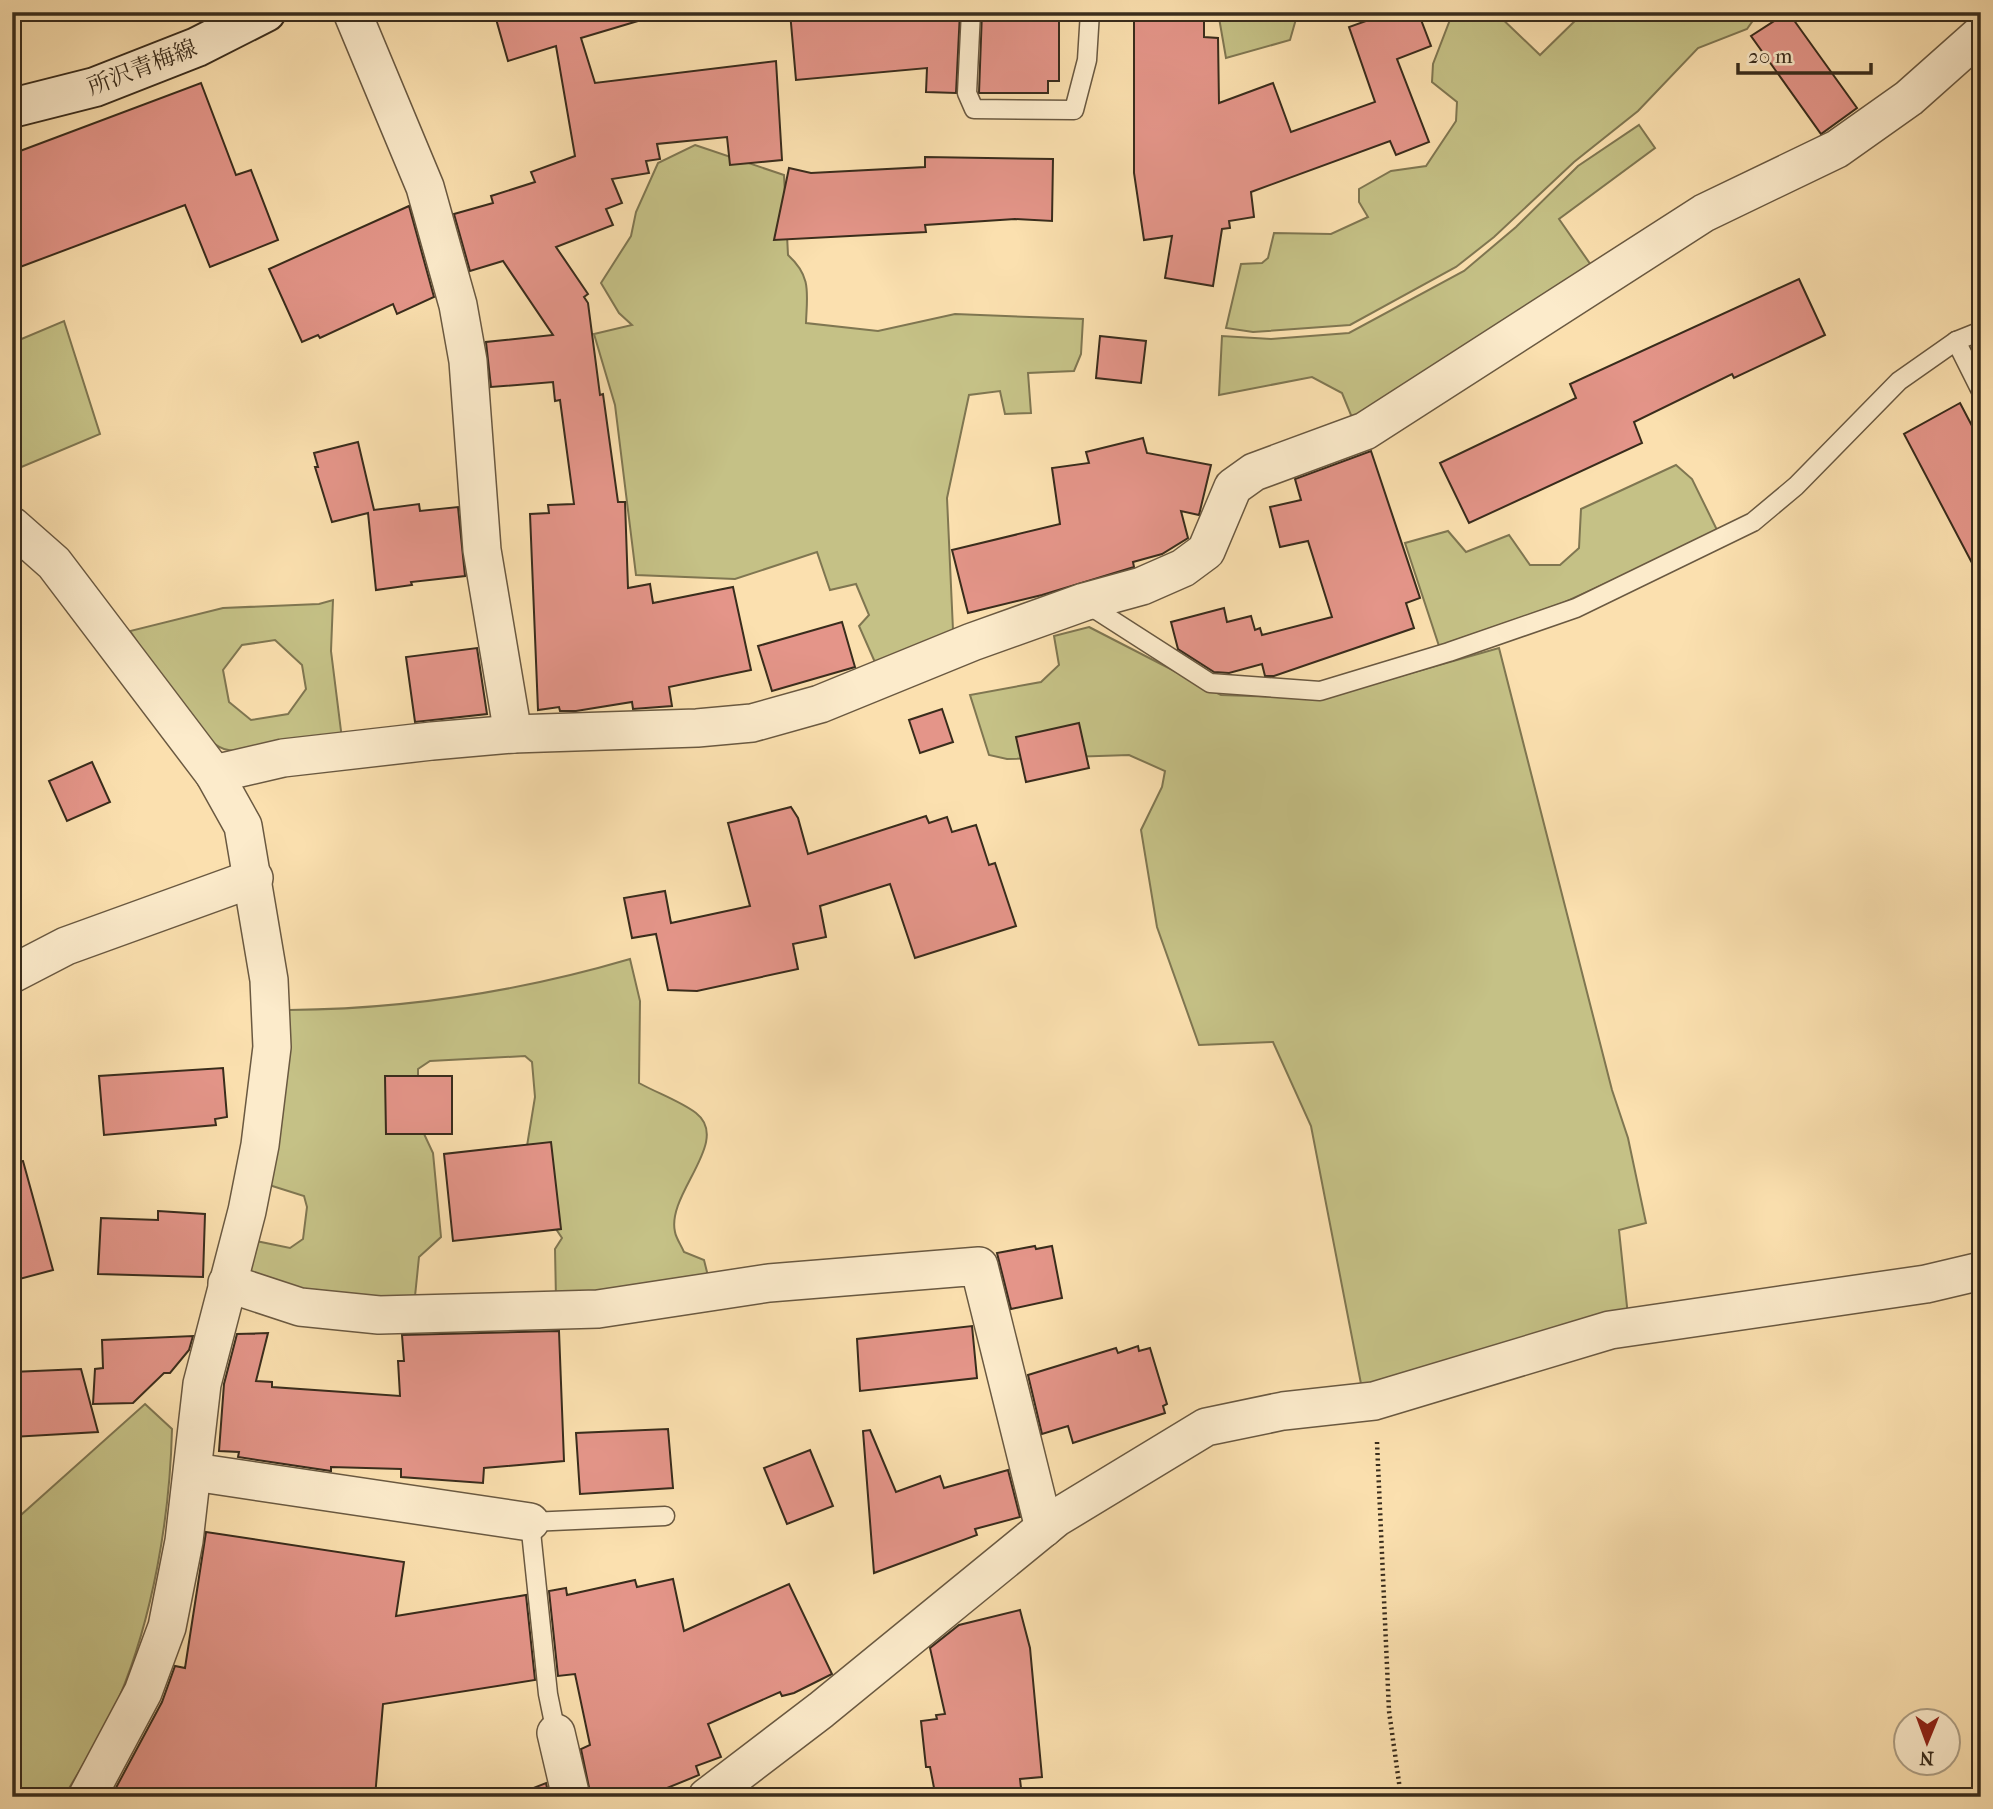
<svg xmlns="http://www.w3.org/2000/svg" width="1993" height="1809" viewBox="0 0 1993 1809" font-family="'IM FELL French Canon','Noto Serif JP',serif">
	<style>
		.green { fill: #c5c186; stroke: #7f7651; stroke-width: 2; fill-rule: evenodd }
		.building { fill: #e49589; stroke: #392c1c; stroke-width: 2 }
		.lines { fill: none; stroke-linecap: round; stroke-linejoin: round }
		.lane-casing { stroke: #6a5941; stroke-width: 21 }
		.street-casing { stroke: #6a5941; stroke-width: 40 }
		.secondary-casing { stroke: #392c1c; stroke-width: 42 }
		.path { stroke: #392c1c; stroke-width: 4.5; stroke-dasharray: 2 3.5; stroke-linecap: butt }
		.lane { stroke: #fcebcb; stroke-width: 18 }
		.street { stroke: #fcebcb; stroke-width: 37 }
		.secondary { stroke: #fcebcb; stroke-width: 38 }
		.labels { text-anchor: middle; stroke-width: 5; stroke-linejoin: round; paint-order: stroke }
		.street-label { font-size: 23px; fill: #392c1c; stroke: #fcebcb }
	</style>
	<rect width="100%" height="100%" fill="#fbe0af"/>
	<filter id="stains"><feTurbulence type="fractalNoise" baseFrequency=".00286" numOctaves="4"/><feColorMatrix values="0 0 0 0 .2 0 0 0 0 .09 0 0 0 0 .02 0 0 0 .5 -.17"/></filter>
	<radialGradient id="worn" r=".72"><stop offset=".6" stop-color="#630" stop-opacity="0"/><stop offset="1" stop-color="#630" stop-opacity=".3"/></radialGradient>
	<!-- green -->
	<g class="green">
		<path d="M 1218,12 L 1298,12 L 1290,40 L 1226,58 Z"/>
		<path d="M 1453,12 L 1495,12 L 1540,55 L 1584,12 L 1759,12 L 1747,29 L 1698,48 L 1638,111 L 1574,162 L 1494,237 L 1456,267 L 1350,325 L 1253,332 L 1226,328 L 1241,264 L 1262,263 L 1268,258 L 1274,233 L 1331,234 L 1368,217 L 1359,202 L 1359,189 L 1391,171 L 1426,166 L 1456,121 L 1457,102 L 1432,82 L 1433,64 Z"/>
		<path d="M 1639,125 L 1655,148 L 1559,219 L 1593,268 L 1353,420 L 1342,393 L 1312,377 L 1219,395 L 1222,336 L 1271,339 L 1349,333 L 1464,271 L 1516,227 L 1578,166 Z"/>
		<path d="M 695,145 L 784,175 L 788,255 C 812,277 807,293 806,323 L 878,331 L 955,314 L 1083,319 L 1081,354 L 1074,371 L 1028,373 L 1031,413 L 1005,414 L 1000,391 L 969,395 L 947,498 L 953,630 L 880,664 L 874,660 L 859,626 L 869,615 L 856,584 L 830,590 L 817,552 L 735,579 L 636,575 L 615,405 L 594,334 L 632,325 L 619,313 L 601,283 L 631,236 L 636,212 L 658,163 Z"/>
		<path d="M 64,321 L 100,434 L 12,471 L 12,343 Z"/>
		<path d="M 1676,465 L 1692,479 L 1718,532 L 1563,603 L 1439,646 L 1405,543 L 1448,531 L 1466,552 L 1509,535 L 1530,565 L 1560,565 L 1579,548 L 1581,509 Z"/>
		<path d="M 333,600 L 331,651 L 342,739 C 308,744 256,758 224,749 C 197,741 148,657 130,631 L 223,608 L 319,604 ZM 275,640 L 302,665 L 306,689 L 288,714 L 251,720 L 229,702 L 223,670 L 242,645 Z"/>
		<path d="M 1089,627 L 1221,695 L 1307,698 L 1330,696 L 1499,648 L 1612,1090 L 1628,1138 L 1646,1223 L 1619,1230 L 1628,1316 L 1362,1389 L 1311,1126 L 1273,1042 L 1199,1045 L 1157,927 L 1141,830 L 1162,787 L 1165,771 L 1129,755 L 1007,759 L 989,755 L 970,695 L 1041,682 L 1059,665 L 1054,636 Z"/>
		<path d="M 630,959 L 640,1001 L 639,1083 C 657,1093 680,1101 696,1113 C 732,1141 666,1194 675,1232 C 676,1238 681,1245 684,1252 L 704,1260 L 709,1280 L 556,1299 L 555,1249 L 562,1238 L 548,1217 L 527,1146 L 535,1097 L 532,1062 L 525,1056 L 430,1061 L 418,1069 L 418,1121 L 433,1153 L 441,1237 L 419,1257 L 414,1306 L 371,1305 L 248,1280 L 256,1241 L 290,1248 L 303,1239 L 307,1207 L 304,1196 L 266,1184 L 285,1084 L 289,1010 C 406,1009 518,992 630,959 Z"/>
		<path d="M 145,1404 L 172,1429 C 170,1516 153,1617 119,1698 C 104,1732 83,1764 64,1797 L 12,1797 L 12,1523 Z"/>
	</g>
	<!-- building -->
	<g class="building">
		<path d="M 494,12 L 637,12 L 638,21 L 581,38 L 595,83 L 776,61 L 782,160 L 730,165 L 727,137 L 657,144 L 660,159 L 646,161 L 649,173 L 612,179 L 622,203 L 606,209 L 613,225 L 556,247 L 588,294 L 584,297 L 588,303 L 600,395 L 603,394 L 618,502 L 625,502 L 628,588 L 650,584 L 653,603 L 733,587 L 751,670 L 669,687 L 672,706 L 633,709 L 632,702 L 576,711 L 560,711 L 559,707 L 538,710 L 530,514 L 549,513 L 548,505 L 574,504 L 560,400 L 555,401 L 553,382 L 491,387 L 486,342 L 553,335 L 503,261 L 470,271 L 454,214 L 493,203 L 491,196 L 535,182 L 531,172 L 575,156 L 556,46 L 508,61 Z"/>
		<path d="M 790,12 L 960,12 L 956,93 L 926,92 L 927,68 L 796,80 Z"/>
		<path d="M 982,12 L 1059,12 L 1059,81 L 1048,81 L 1048,93 L 979,93 Z"/>
		<path d="M 1166,12 L 1204,12 L 1204,37 L 1218,38 L 1219,103 L 1273,83 L 1291,132 L 1375,102 L 1349,27 L 1391,12 L 1418,12 L 1431,46 L 1397,59 L 1429,142 L 1396,155 L 1390,141 L 1251,192 L 1254,217 L 1229,221 L 1230,228 L 1222,229 L 1213,286 L 1165,278 L 1172,236 L 1144,240 L 1134,173 L 1134,15 Z"/>
		<path d="M 1788,12 L 1857,108 L 1821,134 L 1751,36 Z"/>
		<path d="M 201,83 L 236,175 L 251,170 L 278,240 L 210,267 L 185,205 L 12,270 L 12,154 Z"/>
		<path d="M 925,157 L 1053,159 L 1052,221 L 1015,219 L 925,225 L 926,232 L 774,240 L 789,168 L 811,173 L 925,167 Z"/>
		<path d="M 409,206 L 434,297 L 397,314 L 393,304 L 320,338 L 318,335 L 302,342 L 269,269 Z"/>
		<path d="M 1799,279 L 1825,335 L 1734,378 L 1732,374 L 1634,422 L 1642,443 L 1469,523 L 1440,463 L 1576,398 L 1570,384 Z"/>
		<path d="M 1100,336 L 1146,341 L 1141,383 L 1096,378 Z"/>
		<path d="M 1960,403 L 1981,443 L 1981,580 L 1904,434 Z"/>
		<path d="M 1143,438 L 1147,453 L 1211,465 L 1199,515 L 1181,511 L 1188,538 L 1162,554 L 1133,562 L 1134,567 L 1042,595 L 968,613 L 952,550 L 1060,524 L 1052,468 L 1089,463 L 1086,452 Z"/>
		<path d="M 358,442 L 374,510 L 419,504 L 420,511 L 458,507 L 465,576 L 411,582 L 412,585 L 376,590 L 368,513 L 332,522 L 315,467 L 318,467 L 314,453 Z"/>
		<path d="M 1371,451 L 1420,598 L 1406,603 L 1414,628 L 1274,676 L 1265,676 L 1262,664 L 1229,673 L 1214,672 L 1178,649 L 1171,622 L 1224,608 L 1227,622 L 1251,616 L 1255,630 L 1260,628 L 1262,635 L 1332,617 L 1308,541 L 1280,547 L 1270,507 L 1301,500 L 1295,479 Z"/>
		<path d="M 842,622 L 855,667 L 772,691 L 758,646 Z"/>
		<path d="M 477,648 L 487,714 L 415,722 L 406,657 Z"/>
		<path d="M 942,709 L 953,742 L 920,753 L 909,720 Z"/>
		<path d="M 1079,723 L 1089,768 L 1026,782 L 1016,737 Z"/>
		<path d="M 92,762 L 110,802 L 67,821 L 49,781 Z"/>
		<path d="M 791,807 L 798,818 L 808,854 L 926,816 L 929,823 L 947,817 L 952,832 L 976,825 L 989,865 L 995,863 L 1016,926 L 915,958 L 890,884 L 820,906 L 826,937 L 793,944 L 798,969 L 697,991 L 668,990 L 656,934 L 632,938 L 624,898 L 665,891 L 671,923 L 750,906 L 728,823 Z"/>
		<path d="M 223,1068 L 227,1117 L 215,1119 L 216,1125 L 104,1135 L 99,1076 Z"/>
		<path d="M 385,1076 L 452,1076 L 452,1134 L 386,1134 Z"/>
		<path d="M 551,1142 L 561,1229 L 453,1241 L 444,1154 Z"/>
		<path d="M 23,1161 L 53,1270 L 12,1281 L 12,1162 Z"/>
		<path d="M 158,1211 L 205,1214 L 203,1277 L 98,1274 L 101,1218 L 158,1220 Z"/>
		<path d="M 1035,1246 L 1036,1249 L 1052,1246 L 1062,1298 L 1011,1309 L 997,1253 Z"/>
		<path d="M 972,1326 L 977,1378 L 860,1391 L 857,1339 Z"/>
		<path d="M 559,1331 L 564,1461 L 484,1468 L 483,1483 L 401,1477 L 401,1469 L 331,1467 L 331,1471 L 238,1457 L 239,1452 L 219,1451 L 224,1384 L 237,1334 L 268,1333 L 256,1381 L 272,1382 L 272,1387 L 400,1396 L 398,1361 L 404,1361 L 402,1335 Z"/>
		<path d="M 193,1336 L 189,1350 L 170,1373 L 164,1373 L 133,1403 L 93,1404 L 95,1369 L 103,1368 L 102,1340 Z"/>
		<path d="M 1138,1346 L 1139,1351 L 1150,1348 L 1167,1404 L 1163,1406 L 1165,1413 L 1073,1443 L 1068,1426 L 1042,1434 L 1028,1375 L 1116,1348 L 1118,1353 Z"/>
		<path d="M 81,1369 L 98,1432 L 12,1437 L 12,1372 Z"/>
		<path d="M 668,1429 L 673,1488 L 580,1494 L 576,1433 Z"/>
		<path d="M 870,1430 L 896,1492 L 940,1476 L 944,1488 L 1008,1470 L 1020,1517 L 975,1529 L 977,1535 L 874,1573 L 863,1431 Z"/>
		<path d="M 810,1450 L 833,1506 L 787,1524 L 764,1468 Z"/>
		<path d="M 206,1532 L 404,1562 L 396,1616 L 526,1595 L 535,1680 L 383,1704 L 375,1797 L 295,1793 L 295,1797 L 111,1797 L 162,1702 L 175,1666 L 185,1668 Z"/>
		<path d="M 673,1579 L 684,1631 L 789,1584 L 832,1674 L 794,1693 L 782,1696 L 780,1692 L 708,1724 L 721,1757 L 696,1766 L 699,1775 L 645,1797 L 591,1797 L 581,1749 L 590,1745 L 575,1674 L 558,1676 L 549,1591 L 566,1588 L 567,1595 L 635,1580 L 637,1587 Z"/>
		<path d="M 1020,1610 L 1030,1648 L 1042,1777 L 1020,1779 L 1022,1797 L 960,1797 L 959,1789 L 935,1793 L 930,1767 L 926,1767 L 921,1721 L 937,1719 L 936,1715 L 945,1714 L 930,1648 L 959,1625 Z"/>
		<path d="M 546,1783 L 549,1797 L 519,1797 L 518,1794 Z"/>
	</g>
	<g class="lines">
		<!-- lane casing -->
		<g class="lane-casing">
			<g id="lane">
				<path d="M 971,12 L 967,93 L 974,109 L 1074,110 L 1087,60 L 1090,12"/>
				<path d="M 1956,341 L 1981,391"/>
				<path d="M 1087,604 L 1210,683 L 1320,691 L 1449,652 L 1576,608 L 1753,522 L 1796,486 L 1899,381 L 1956,341 L 1981,331"/>
				<path d="M 556,1733 L 548,1694 L 530,1522 L 665,1516"/>
			</g>
		</g>
		<!-- street casing -->
		<g class="street-casing">
			<g id="street">
				<path d="M 352,12 L 425,187 L 458,305 L 468,361 L 482,550 L 513,734"/>
				<path d="M 12,526 L 54,563 L 214,774 L 243,826 L 269,980 L 272,1047 L 260,1145 L 247,1211 L 202,1384 L 184,1541 L 167,1627 L 143,1692 L 87,1797"/>
				<path d="M 214,774 L 283,758 L 432,741 L 513,734 L 697,728 L 752,723 L 820,704 L 972,642 L 1084,602 L 1142,586 L 1183,568 L 1206,551 L 1233,487 L 1254,472 L 1365,431 L 1704,213 L 1837,149 L 1909,98 L 1981,34"/>
				<path d="M 12,974 L 66,946 L 254,878"/>
				<path d="M 227,1283 L 300,1307 L 379,1315 L 598,1309 L 769,1283 L 979,1266 L 1044,1528"/>
				<path d="M 194,1472 L 530,1522"/>
				<path d="M 556,1733 L 571,1797"/>
				<path d="M 707,1797 L 821,1710 L 1056,1518 L 1206,1427 L 1283,1411 L 1374,1401 L 1610,1330 L 1926,1284 L 1981,1271"/>
			</g>
		</g>
		<!-- secondary casing -->
		<g class="secondary-casing">
			<path id="secondary" d="M 12,108 L 95,87 L 197,47 L 266,12"/>
		</g>
		<!-- path -->
		<path class="path" d="M 1377,1442 L 1389,1711 L 1401,1797"/>
		<!-- lane -->
		<use href="#lane" class="lane"/>
		<!-- street -->
		<use href="#street" class="street"/>
		<!-- secondary -->
		<use href="#secondary" class="secondary"/>
	</g>
	<g class="labels">
		<!-- street labels -->
		<g class="street-label">
			<text transform="translate(142 67) rotate(-21)" y="8">所沢青梅線</text>
		</g>
	</g>
	<!-- margin -->
	<rect width="1993" height="1809" fill="none" stroke="#fbe0af" stroke-width="42"/>
	<rect x="14" y="14" width="1965" height="1781" fill="none" stroke="#392c1c" stroke-width="3.5"/>
	<rect x="21" y="21" width="1951" height="1767" fill="none" stroke="#392c1c" stroke-width="2"/>
	<!-- north arrow -->
	<g transform="translate(1927 1742) rotate(181)"><circle r="33" fill="#fcebcb" stroke="#ae9f85" stroke-width="2"/>
	<path d="M0-5L12 26L0 18L-12 26Z" fill="#8f2418"/>
	<text y="-10" font-size="19" font-weight="bold" text-anchor="middle" fill="#392c1c">N</text>
	</g>
	<!-- scale -->
	<path d="M1738 63v10h133v-10" fill="none" stroke="#392c1c" stroke-width="3.5"/>
	<text x="1748" y="63" font-size="21" fill="#392c1c" stroke="#fcebcb" stroke-width="5" paint-order="stroke">20 m</text>
	<rect width="100%" height="100%" filter="url(#stains)"/>
	<rect width="100%" height="100%" fill="url(#worn)"/>
</svg>
